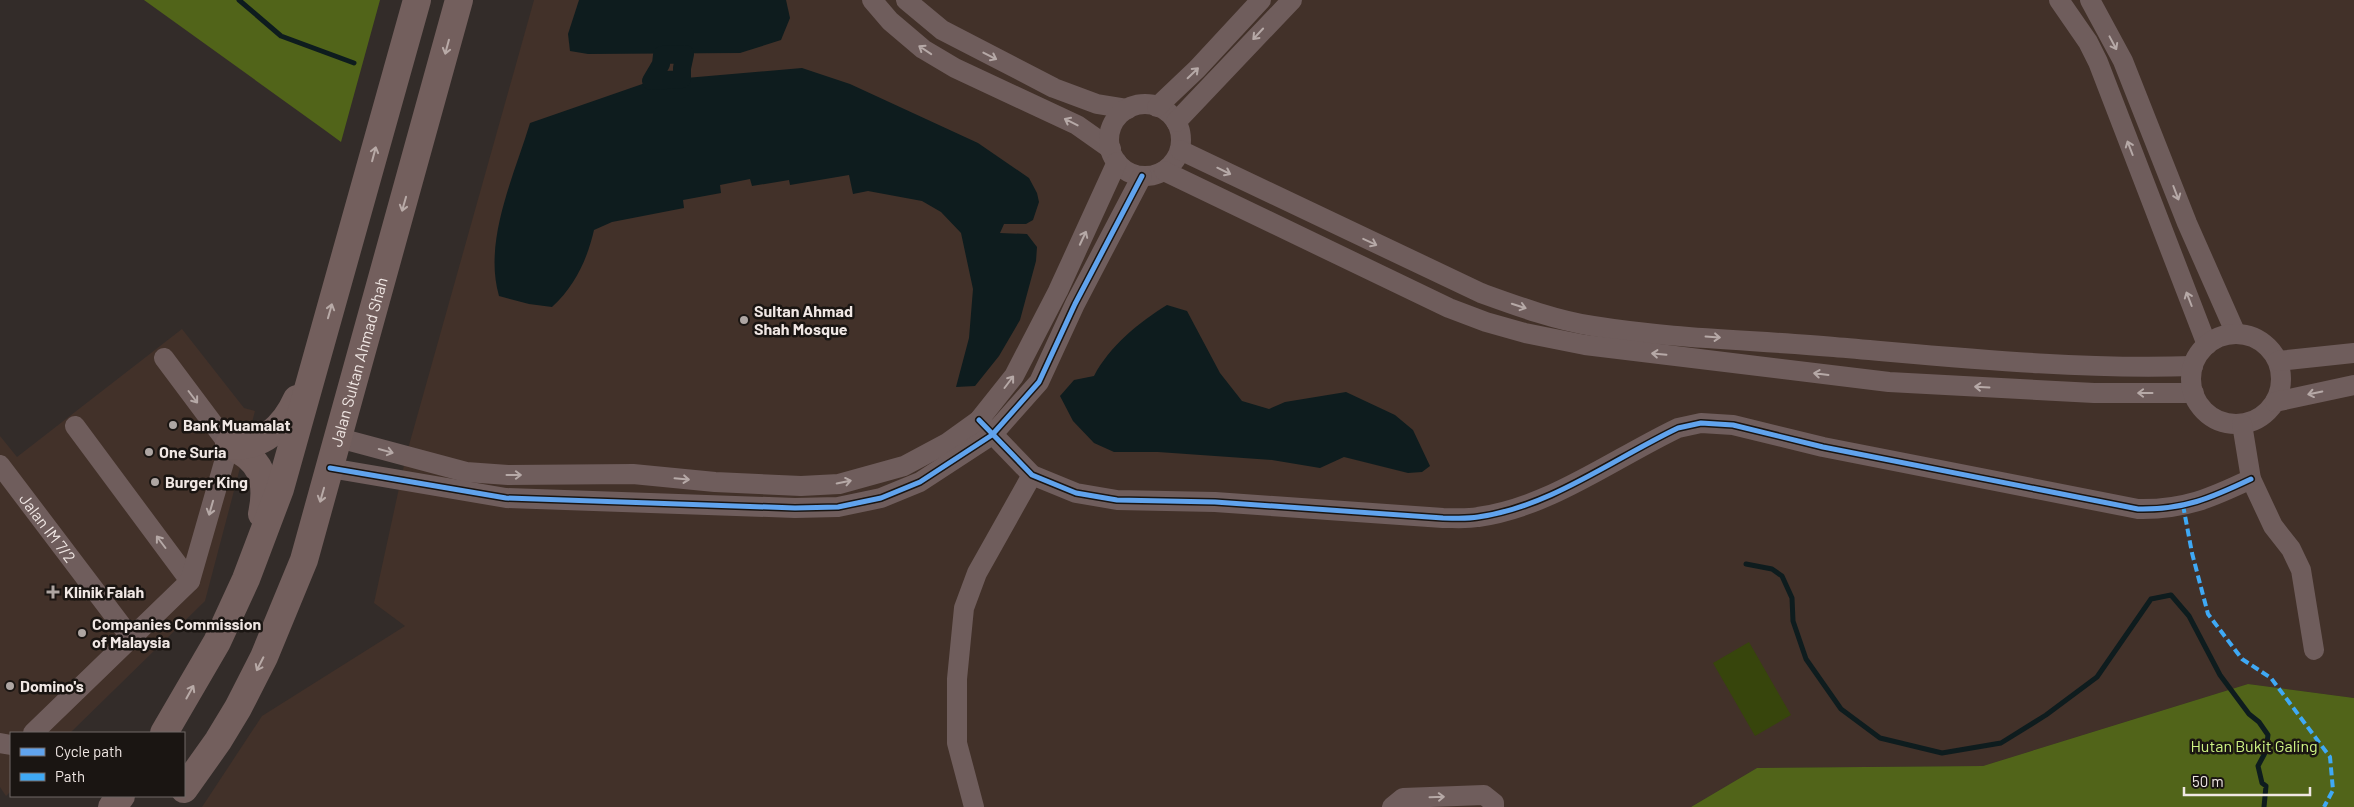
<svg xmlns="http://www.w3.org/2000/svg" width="2354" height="807" viewBox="0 0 2354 807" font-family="Barlow,sans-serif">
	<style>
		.built { fill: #423129 }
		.green { fill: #37450c }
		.forest { fill: #516419 }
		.water { fill: #0e1c1e }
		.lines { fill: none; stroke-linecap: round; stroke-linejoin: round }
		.stream { stroke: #0e1c1e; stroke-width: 5 }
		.canal { stroke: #0e1c1e; stroke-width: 18 }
		.minor { stroke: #6f5d5c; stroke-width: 20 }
		.secondary { stroke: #735f5d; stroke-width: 28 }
		.quiet { stroke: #3fa9f5; stroke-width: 4; stroke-dasharray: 8 4; stroke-linecap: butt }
		.cycleway-casing { stroke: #1a1512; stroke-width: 8 }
		.cycleway { stroke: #60a3ed; stroke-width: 5 }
		.oneway { stroke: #b6a9a7 }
		.oneway2 { stroke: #b8aaa7 }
		.poi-dot { fill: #aea6a3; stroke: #1a1512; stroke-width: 2 }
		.labels { text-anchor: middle; stroke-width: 5; stroke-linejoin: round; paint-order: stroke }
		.poi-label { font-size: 16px; font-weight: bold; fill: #f0e7e4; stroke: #1a1512; text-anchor: start }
		.street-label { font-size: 16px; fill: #f0e7e4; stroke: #1a1512 }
		.park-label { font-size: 16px; fill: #cff384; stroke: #1a1512 }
	</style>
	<rect width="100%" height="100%" fill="#332c29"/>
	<!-- built -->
	<g class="built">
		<path d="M 534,0 L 2354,0 L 2354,698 L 2248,684 L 1983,766 L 1757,768 L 1691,807 L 202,807 L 262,716 L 405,626 L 374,603 L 406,456 Z"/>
		<path d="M 182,329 L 244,408 L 255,411 L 205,601 L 70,733 L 11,733 L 11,791 L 6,796 L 0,787 L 0,436 L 17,457 Z"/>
	</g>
	<!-- green -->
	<path class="green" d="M 1749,642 L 1791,715 L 1755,736 L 1713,663 Z"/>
	<!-- forest -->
	<g class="forest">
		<path d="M 144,0 L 380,0 L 341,142 L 326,131 Z"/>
		<path d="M 2248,684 L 2354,698 L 2354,807 L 1691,807 L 1757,768 L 1983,766 Z"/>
	</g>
	<!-- water -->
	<g class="water">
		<path d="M 579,0 L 786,0 L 790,18 L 781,40 L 740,53 L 588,54 L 570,51 L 568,34 Z"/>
		<path d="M 802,68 L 850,84 L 978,143 L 1029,178 L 1037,193 L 1039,202 L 1033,220 L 1026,224 L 1004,224 L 1000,233 L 1027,234 L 1037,247 L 1036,261 L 1020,320 L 999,356 L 975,386 L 956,387 L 969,338 L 973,289 L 961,233 L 941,212 L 922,201 L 868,191 L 853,194 L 849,175 L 790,185 L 789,180 L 752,186 L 750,179 L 720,185 L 721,193 L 683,200 L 684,208 L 612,222 L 594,230 C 587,260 575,286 552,307 L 529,304 L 499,296 C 483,241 514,176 530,123 L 651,81 Z"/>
		<path d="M 1167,305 L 1187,311 L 1220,373 L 1242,401 L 1269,409 L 1285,402 L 1346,392 L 1395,415 L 1413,430 L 1430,466 L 1422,472 L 1408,473 L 1344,457 L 1320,468 L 1272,460 L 1158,452 L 1114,452 L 1094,443 L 1073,421 L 1060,396 L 1074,380 L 1094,376 C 1109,347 1139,322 1167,305 Z"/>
	</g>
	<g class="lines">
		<!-- stream -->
		<g class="stream">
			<path d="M 239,0 L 281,36 L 354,63"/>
			<path d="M 1746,564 L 1772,569 L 1782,576 L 1792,598 L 1793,621 L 1806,659 L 1841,709 L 1880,738 L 1942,753 L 2001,743 L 2046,715 L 2097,677 L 2151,599 L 2171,595 L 2189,616 L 2220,675 L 2249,714 L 2259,722 L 2268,735 L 2266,751 L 2258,766 L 2262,783 L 2266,786 L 2264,807"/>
		</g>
		<!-- canal -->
		<path class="canal" d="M 685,54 L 682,68 L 682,79 L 651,81 L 661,64 L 662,55 Z"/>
		<!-- minor -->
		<g class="minor">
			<path d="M 872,0 L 890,21 L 923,49 L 955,68 L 1077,125 L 1111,149"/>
			<path d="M 906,0 L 942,30 L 1054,88 L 1097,104 L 1128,109"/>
			<path d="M 2059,0 L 2088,42 L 2098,62 L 2207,345"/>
			<path d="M 2090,0 L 2123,61 L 2187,223 L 2236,334"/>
			<circle cx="1145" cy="140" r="36"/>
			<path d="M 1157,107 L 1197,69 L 1261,0"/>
			<path d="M 1176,122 L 1292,0"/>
			<path d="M 1180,150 L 1481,293 C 1517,306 1555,320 1593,326 C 1673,339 1754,340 1834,347 C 1953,357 2074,370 2193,366"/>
			<path d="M 1164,171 L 1449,308 L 1486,322 L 1525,333 L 1585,345 L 1889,382 L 2094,393 L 2194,393"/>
			<circle cx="2236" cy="379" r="45"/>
			<path d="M 2278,361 L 2354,353"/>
			<path d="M 2275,402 L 2354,385"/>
			<path d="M 979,420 L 1032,475 L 1076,493 L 1117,500 L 1215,502 L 1443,518 C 1455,518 1467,519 1478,517 C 1550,507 1613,459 1678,428 L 1701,423 L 1733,425 L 1823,447 L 2138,509 C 2184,510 2211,498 2251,479"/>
			<path d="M 2242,424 L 2251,479 L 2273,526 L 2291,549 L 2301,570 L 2314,650"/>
			<path d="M 75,426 L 190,581"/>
			<path d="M 339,438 L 466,472 L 508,475 L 633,474 L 715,482 L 801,486 L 839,484 L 904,466 L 947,443 L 979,420 L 1014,376 L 1058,291 L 1117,162"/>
			<path id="s1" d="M 0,465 L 131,638"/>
			<path d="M 330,468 L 506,498 L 795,508 L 838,507 L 881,498 L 920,482 L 992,435 L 1039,382 L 1075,304 L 1142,176"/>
			<path d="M 33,733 L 190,581 L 229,445 L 164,358"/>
			<path d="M 0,743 L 11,745"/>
			<path d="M 974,807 L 957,743 L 957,679 L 964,608 L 977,573 L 1032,475"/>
			<path d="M 1392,807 L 1403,798 L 1484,795 L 1494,803 L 1494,807"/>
		</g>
		<!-- secondary -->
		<g class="secondary">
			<path d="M 229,445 C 262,459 269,481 262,514"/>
			<path d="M 229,445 C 262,449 285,426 297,399"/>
			<path d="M 164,733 L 217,642 L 246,579 L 280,489 L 417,0"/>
			<path id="s2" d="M 184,789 L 218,741 L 238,708 L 264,657 L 304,560 L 459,0"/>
			<path d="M 112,807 L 121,796"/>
		</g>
		<!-- quiet -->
		<path class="quiet" d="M 2183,505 L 2192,553 L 2208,614 L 2242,659 L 2271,678 L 2330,757 L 2333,790 L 2324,807"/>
		<!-- cycleway casing -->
		<g class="cycleway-casing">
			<g id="cycleway">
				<path d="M 979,420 L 1032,475 L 1076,493 L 1117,500 L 1215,502 L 1443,518 C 1455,518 1467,519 1478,517 C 1550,507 1613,459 1678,428 L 1701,423 L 1733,425 L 1823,447 L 2138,509 C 2184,510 2211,498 2251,479"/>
				<path d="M 330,468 L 506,498 L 795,508 L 838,507 L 881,498 L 920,482 L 992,435 L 1039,382 L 1075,304 L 1142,176"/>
			</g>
		</g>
		<!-- cycleway -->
		<use href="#cycleway" class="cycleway"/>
	</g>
	<!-- one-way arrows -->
	<defs><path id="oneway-shaft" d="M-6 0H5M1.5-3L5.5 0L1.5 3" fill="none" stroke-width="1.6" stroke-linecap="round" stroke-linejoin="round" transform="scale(1.25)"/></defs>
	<g class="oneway">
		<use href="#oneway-shaft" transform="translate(1258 34) rotate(133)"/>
		<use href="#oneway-shaft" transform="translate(2113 43) rotate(62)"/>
		<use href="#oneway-shaft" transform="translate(925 50) rotate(-146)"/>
		<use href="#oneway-shaft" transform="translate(990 56) rotate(27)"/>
		<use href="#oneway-shaft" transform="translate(1193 73) rotate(-44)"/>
		<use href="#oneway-shaft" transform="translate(1071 122) rotate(-153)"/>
		<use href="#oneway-shaft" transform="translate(2130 148) rotate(-111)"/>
		<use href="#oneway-shaft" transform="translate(1224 171) rotate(26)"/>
		<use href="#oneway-shaft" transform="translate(2176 193) rotate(69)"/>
		<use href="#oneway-shaft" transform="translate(1083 238) rotate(-65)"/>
		<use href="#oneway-shaft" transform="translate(1370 242) rotate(25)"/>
		<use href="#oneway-shaft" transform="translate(2189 299) rotate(-111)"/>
		<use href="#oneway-shaft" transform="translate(1519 306) rotate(18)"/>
		<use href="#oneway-shaft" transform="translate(1713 337) rotate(4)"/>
		<use href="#oneway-shaft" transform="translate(1659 354) rotate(-175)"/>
		<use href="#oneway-shaft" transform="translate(1821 374) rotate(-173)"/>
		<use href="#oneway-shaft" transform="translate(1009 382) rotate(-53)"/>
		<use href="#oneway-shaft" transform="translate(1982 387) rotate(-177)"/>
		<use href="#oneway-shaft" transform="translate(2145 393) rotate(180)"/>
		<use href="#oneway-shaft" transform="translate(2315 393) rotate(168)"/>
		<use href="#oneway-shaft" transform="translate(193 397) rotate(53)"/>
		<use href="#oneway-shaft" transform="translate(386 451) rotate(15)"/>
		<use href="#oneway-shaft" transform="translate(514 475)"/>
		<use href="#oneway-shaft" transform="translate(682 479) rotate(5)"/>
		<use href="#oneway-shaft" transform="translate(844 482) rotate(-11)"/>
		<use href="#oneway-shaft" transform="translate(211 508) rotate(106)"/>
		<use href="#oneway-shaft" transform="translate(161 542) rotate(-127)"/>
		<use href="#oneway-shaft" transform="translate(1437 797) rotate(-2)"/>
	</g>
	<g class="oneway2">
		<use href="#oneway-shaft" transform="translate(447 47) rotate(105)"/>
		<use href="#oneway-shaft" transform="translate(374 154) rotate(-75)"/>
		<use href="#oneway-shaft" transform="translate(404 204) rotate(106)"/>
		<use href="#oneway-shaft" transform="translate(330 311) rotate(-74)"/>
		<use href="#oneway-shaft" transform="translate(322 495) rotate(106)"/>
		<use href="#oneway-shaft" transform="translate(260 664) rotate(117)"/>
		<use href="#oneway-shaft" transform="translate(190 692) rotate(-61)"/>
	</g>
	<!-- markers -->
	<g class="poi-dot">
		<circle cx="744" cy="320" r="5"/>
		<circle cx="173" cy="425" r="5"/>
		<circle cx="149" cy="452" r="5"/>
		<circle cx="155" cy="482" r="5"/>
		<path d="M50.5 584.5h5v5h5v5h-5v5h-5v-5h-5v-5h5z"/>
		<circle cx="82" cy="633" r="5"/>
		<circle cx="10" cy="686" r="5"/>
	</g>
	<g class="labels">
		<!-- poi labels -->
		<g class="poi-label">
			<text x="754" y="317">Sultan Ahmad<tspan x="754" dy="18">Shah Mosque</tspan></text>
			<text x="183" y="431">Bank Muamalat</text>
			<text x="159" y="458">One Suria</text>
			<text x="165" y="488">Burger King</text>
			<text x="64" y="598">Klinik Falah</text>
			<text x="92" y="630">Companies Commission<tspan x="92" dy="18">of Malaysia</tspan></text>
			<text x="20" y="692">Domino's</text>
		</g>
		<!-- street labels -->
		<g class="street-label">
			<text dy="6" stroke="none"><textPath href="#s2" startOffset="465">Jalan Sultan Ahmad Shah</textPath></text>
			<text dy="6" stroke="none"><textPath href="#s1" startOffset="79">Jalan IM 7/2</textPath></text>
		</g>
		<!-- park labels -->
		<g class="park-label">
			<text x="2254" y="752">Hutan Bukit Galing</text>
		</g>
	</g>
	<!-- legend -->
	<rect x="10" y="732" width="175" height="65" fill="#1a1512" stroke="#706966"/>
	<rect x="20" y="748" width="25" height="8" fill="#60a3ed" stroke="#706966"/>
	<text x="55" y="757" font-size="15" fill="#f0e7e4">Cycle path</text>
	<rect x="20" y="773" width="25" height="8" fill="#3fa9f5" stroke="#706966"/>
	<text x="55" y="782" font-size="15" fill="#f0e7e4">Path</text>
	<!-- scale -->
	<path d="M2184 787v8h126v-8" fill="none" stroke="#f0e7e4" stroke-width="2.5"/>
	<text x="2192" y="787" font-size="15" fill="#f0e7e4" stroke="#1a1512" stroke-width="4" paint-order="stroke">50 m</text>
</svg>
